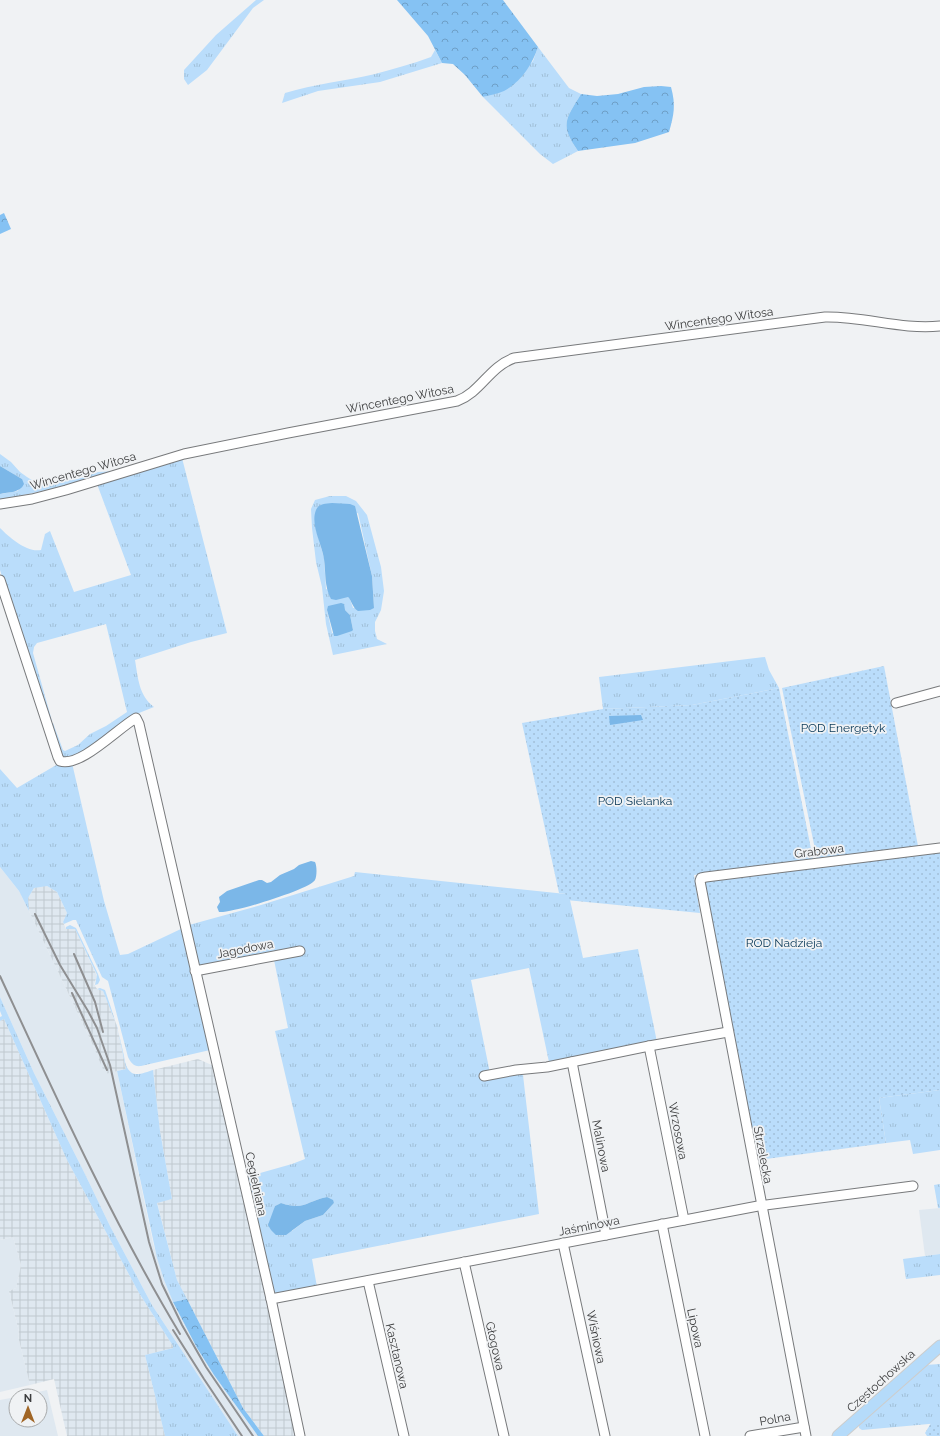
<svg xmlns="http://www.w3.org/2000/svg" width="940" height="1436" viewBox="0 0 940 1436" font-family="Raleway,sans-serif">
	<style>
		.built { fill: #dfe8f0 }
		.industrial { fill: url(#industrial-grid) }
		.grass { fill: url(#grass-tufts); fill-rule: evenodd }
		.forest { fill: url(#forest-crowns) }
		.garden { fill: url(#garden-dots) }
		.water { fill: #7bb7e8 }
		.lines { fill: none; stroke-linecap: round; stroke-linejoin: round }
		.minor-casing { stroke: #787a7c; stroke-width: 11 }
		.major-casing { stroke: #cccdcd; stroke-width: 13 }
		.minor { stroke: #fff; stroke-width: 9 }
		.major { stroke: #b5dbfa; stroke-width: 11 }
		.rail { stroke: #8e8f91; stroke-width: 2 }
		.labels { text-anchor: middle; stroke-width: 3.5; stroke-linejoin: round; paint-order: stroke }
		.street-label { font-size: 12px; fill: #3c3d3e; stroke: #f0f2f4 }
		.park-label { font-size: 12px; fill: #073757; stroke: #f0f2f4 }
	</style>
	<defs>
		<pattern id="industrial-grid" width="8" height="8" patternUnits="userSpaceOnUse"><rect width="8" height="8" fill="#dfe8f0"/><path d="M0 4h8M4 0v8" fill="none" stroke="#c0c8cf"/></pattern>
		<pattern id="grass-tufts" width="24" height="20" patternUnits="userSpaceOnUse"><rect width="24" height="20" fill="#baddfb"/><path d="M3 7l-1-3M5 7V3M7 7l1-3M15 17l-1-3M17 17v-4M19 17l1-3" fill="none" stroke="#a1bfd8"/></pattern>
		<pattern id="forest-crowns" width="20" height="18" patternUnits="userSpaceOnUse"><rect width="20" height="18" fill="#85c2f3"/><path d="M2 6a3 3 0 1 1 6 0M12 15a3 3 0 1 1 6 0" fill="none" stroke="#6e9fc6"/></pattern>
		<pattern id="garden-dots" width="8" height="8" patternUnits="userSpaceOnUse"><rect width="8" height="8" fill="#baddfb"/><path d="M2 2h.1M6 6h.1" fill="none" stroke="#a1bfd8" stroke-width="1.8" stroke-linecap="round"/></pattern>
	</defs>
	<rect width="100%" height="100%" fill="#f0f2f4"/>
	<!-- built -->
	<g class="built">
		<path d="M 0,867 L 19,891 L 29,911 L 92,1043 L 105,1073 L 117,1071 L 153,1243 L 164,1280 L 173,1302 L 197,1348 L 214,1375 L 258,1436 L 238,1436 L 152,1305 L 110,1226 L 84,1172 L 34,1073 L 0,997 Z"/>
		<path d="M 940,1208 L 940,1254 L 925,1256 L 919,1210 Z"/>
		<path d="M 13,1237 L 21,1265 L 16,1288 L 9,1291 L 19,1332 L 18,1336 L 30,1385 L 0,1392 L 0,1240 Z"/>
		<path d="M 47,1390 L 58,1436 L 0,1436 L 0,1400 L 16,1397 L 16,1420 L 40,1420 L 40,1396 L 20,1396 Z"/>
	</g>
	<!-- industrial -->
	<g class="industrial">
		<path d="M 40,886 L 47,886 L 57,892 L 67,913 L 63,922 L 66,929 L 75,929 L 97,976 L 94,984 L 97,989 L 103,991 L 117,1026 L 126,1069 L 105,1074 L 92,1043 L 29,911 L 28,898 L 34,888 Z"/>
		<path d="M 4,1019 L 67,1160 L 139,1293 L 173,1346 L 173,1348 L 145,1355 L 165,1436 L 67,1436 L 54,1379 L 30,1385 L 18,1336 L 19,1332 L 9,1291 L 16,1288 L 21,1265 L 13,1237 L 0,1240 L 0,1021 Z"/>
		<path d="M 198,1059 L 214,1066 L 241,1182 L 296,1436 L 264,1436 L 243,1408 L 177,1280 L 157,1202 L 172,1199 L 160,1131 L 153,1070 Z"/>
	</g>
	<!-- grass -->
	<g class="grass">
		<path d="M 256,0 L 264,0 L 253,8 L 207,70 L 188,85 L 184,79 L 184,70 L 216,35 Z"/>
		<path d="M 538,47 L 569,88 L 581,94 C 565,120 560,125 578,151 L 553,164 L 540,154 L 483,97 L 504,90 L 533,61 Z"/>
		<path d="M 435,50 L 442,63 L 380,82 L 318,91 L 282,103 L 285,93 C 314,84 345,81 375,74 C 393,69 412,64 431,57 Z"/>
		<path d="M 0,454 L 11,462 L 20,472 L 27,477 L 35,482 L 43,484 L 78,479 L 98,472 L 116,471 L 75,484 L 0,500 L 0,494 L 18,491 L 22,479 L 0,466 Z"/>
		<path d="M 182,458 L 227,633 L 191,642 L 135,660 C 138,678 139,696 154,707 L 134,715 L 92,749 L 63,760 L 48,725 L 53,723 L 63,750 L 65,751 L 78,745 L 90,734 L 106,726 L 127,712 L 106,624 L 37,643 L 34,647 L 33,653 L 52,721 L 48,723 L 0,570 L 0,528 C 9,537 27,553 41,550 L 45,534 L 50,531 L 74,592 L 131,575 L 97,484 Z"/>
		<path d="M 330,496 L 346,496 L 356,501 L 367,515 L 381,567 L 384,591 L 381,610 L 375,622 L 375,631 L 377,639 L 387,644 L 333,655 L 326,624 L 322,587 L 316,562 L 312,528 L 311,509 L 315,500 ZM 358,513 L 372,576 L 374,608 L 353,608 L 350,599 L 348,597 L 326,589 L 324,558 L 316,529 ZM 327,610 L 345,610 L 350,615 L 353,630 L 332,633 Z"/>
		<path d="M 765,657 L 769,670 L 779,688 L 692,705 L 603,709 L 599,677 Z"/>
		<path d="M 72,763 L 104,901 L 120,955 L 128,954 L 183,928 L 210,1050 L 141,1066 C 134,1067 131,1063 128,1057 L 108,981 L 102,977 L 76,920 L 73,920 L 64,924 L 63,922 L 67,913 L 57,892 L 47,886 L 34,888 L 28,898 L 29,911 L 19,891 L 0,867 L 0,769 L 17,788 L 58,764 L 63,766 Z"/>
		<path d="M 355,872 L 566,894 L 566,900 L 570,900 L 583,958 L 638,949 L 657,1042 L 549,1062 L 529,968 L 471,980 L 491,1078 L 517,1074 L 523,1075 L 539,1214 L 312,1259 L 317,1287 L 273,1295 L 246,1177 L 292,1164 L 305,1159 L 275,1031 L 288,1028 L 274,960 L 199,967 L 189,925 L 261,905 L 354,876 ZM 327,1197 L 334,1203 L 323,1215 L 305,1221 L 292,1231 L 274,1210 L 275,1206 L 281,1203 C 305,1211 306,1201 327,1197 Z"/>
		<path d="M 70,925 L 76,928 L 98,974 L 100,980 L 98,984 L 95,985 L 97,975 L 75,929 L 66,929 L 66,927 Z"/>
		<path d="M 100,988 L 105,990 C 113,1013 119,1032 124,1056 C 125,1062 126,1069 132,1073 C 137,1076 147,1072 153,1070 L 160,1131 L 172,1199 L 157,1203 L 177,1280 L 187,1299 L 173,1302 L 164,1280 L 157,1258 L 117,1071 L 126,1069 L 117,1026 L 103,991 L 97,989 Z"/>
		<path d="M 0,997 L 34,1073 L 84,1172 L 110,1226 L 152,1305 L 238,1436 L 165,1436 L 145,1355 L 173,1348 L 173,1346 L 139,1293 L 67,1160 L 4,1019 L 0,1021 L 0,1017 L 2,1016 L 0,1011 Z"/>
		<path d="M 940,1090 L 940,1150 L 913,1154 L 910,1140 L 886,1143 L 879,1098 Z"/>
		<path d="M 940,1184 L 940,1208 L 938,1208 L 934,1185 Z"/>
		<path d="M 940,1254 L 940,1275 L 906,1279 L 903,1259 Z"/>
		<path d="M 940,1364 L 940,1423 L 862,1430 L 859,1428 L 859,1424 L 925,1365 Z"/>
	</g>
	<!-- forest -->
	<g class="forest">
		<path d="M 397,0 L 503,0 L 538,47 C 532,65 521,82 504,91 C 497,94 489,95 483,97 L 465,75 L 453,64 L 442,63 L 428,36 Z"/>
		<path d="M 661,86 L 671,87 C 676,105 674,115 669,132 L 635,143 L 578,151 C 560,125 565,120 581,94 L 597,96 L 618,94 L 644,87 Z"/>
		<path d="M 4,213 L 11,229 L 0,234 L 0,215 Z"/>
		<path d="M 187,1299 L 243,1408 L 264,1436 L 258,1436 L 214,1375 L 197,1348 L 173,1302 Z"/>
	</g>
	<!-- garden -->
	<g class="garden">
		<path d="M 884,666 L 918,846 L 817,859 L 782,688 Z"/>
		<path d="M 779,688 L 813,859 L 694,875 L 700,913 L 566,900 L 566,894 L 559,893 L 522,723 L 603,709 L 692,705 Z"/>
		<path d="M 940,852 L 940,1090 L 879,1098 L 886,1143 L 758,1160 L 704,885 L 707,882 Z"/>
		<path d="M 931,1423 L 940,1423 L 940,1436 L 927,1436 L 925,1433 Z"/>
	</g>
	<!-- water -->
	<g class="water">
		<path d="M 0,466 L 22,479 L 24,484 C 20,493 9,492 0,494 Z"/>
		<path d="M 332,503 L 350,504 L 355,506 L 372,576 L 374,608 L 370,610 L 358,611 C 352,607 352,601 348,597 L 336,600 L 331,599 C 324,585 326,574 324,559 C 322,544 310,525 316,510 C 319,503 326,504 332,503 Z"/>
		<path d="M 341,603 L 344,604 L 345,610 L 350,615 L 353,630 L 352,631 L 337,636 L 334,636 L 327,610 L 328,606 Z"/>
		<path d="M 641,715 L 643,720 L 610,725 L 609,716 Z"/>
		<path d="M 311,861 L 315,862 C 317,866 317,876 315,880 C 311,889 230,914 219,912 L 217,907 L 220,902 L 219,897 L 227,891 L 259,880 L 262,880 L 267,883 L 271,882 L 280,875 L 294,869 L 299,865 Z"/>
		<path d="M 327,1197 L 333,1200 L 334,1203 L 323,1215 L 305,1221 L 286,1235 L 276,1235 L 271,1230 L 268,1225 L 275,1206 L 281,1203 C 305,1211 306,1201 327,1197 Z"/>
	</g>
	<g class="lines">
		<!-- minor casing -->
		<g class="minor-casing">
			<g id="minor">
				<path d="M 0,504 L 32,499 L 66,490 L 184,454 L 288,433 L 457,401 C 481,392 489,367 514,358 L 825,317 C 864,316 901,330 940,326"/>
				<path d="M 0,580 L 58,757 L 60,761 C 80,768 118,728 136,718 L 139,724 L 271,1299 L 300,1436"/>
				<path d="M 896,703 L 940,691"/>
				<path d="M 195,971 L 300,951"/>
				<path d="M 649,1046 L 684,1220"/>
				<path d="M 572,1062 L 606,1235"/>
				<path d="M 484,1076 L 516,1070 L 547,1067 L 649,1046 L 728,1032"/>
				<path d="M 662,1224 L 705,1436"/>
				<path d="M 563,1243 L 605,1436"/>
				<path d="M 464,1262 L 504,1436"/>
				<path d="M 368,1281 L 404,1436"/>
				<path d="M 271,1299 L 758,1206 L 913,1186"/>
				<path d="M 750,1436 L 804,1427"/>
				<path d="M 806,1436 L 700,881 L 701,878 L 706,877 L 940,848"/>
			</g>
		</g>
		<!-- major casing -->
		<g class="major-casing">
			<path id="major" d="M 838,1436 L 940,1346"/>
		</g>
		<!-- minor -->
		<use href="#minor" class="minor"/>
		<!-- major -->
		<use href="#major" class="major"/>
		<!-- rail -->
		<g class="rail">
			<path d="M 35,914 L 60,965 L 88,1011 L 97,1028 L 110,1065 L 149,1242 L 162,1284 L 182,1325 L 206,1367 L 253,1436"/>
			<path d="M 74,954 L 95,1002 L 103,1032"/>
			<path d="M 0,976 C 56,1097 111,1219 180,1334"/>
			<path d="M 72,993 L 107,1070"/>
			<path d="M 173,1330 L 204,1379 L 242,1436"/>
		</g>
	</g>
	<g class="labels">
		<!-- street labels -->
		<g class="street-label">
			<text transform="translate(719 319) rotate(-8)" y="4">Wincentego Witosa</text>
			<text transform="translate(400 399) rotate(-11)" y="4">Wincentego Witosa</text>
			<text transform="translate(83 471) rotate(-16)" y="4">Wincentego Witosa</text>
			<text transform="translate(819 851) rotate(-7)" y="4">Grabowa</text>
			<text transform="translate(245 949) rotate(-11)" y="4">Jagodowa</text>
			<text transform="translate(678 1131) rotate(79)" y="4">Wrzosowa</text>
			<text transform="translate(601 1146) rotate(79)" y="4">Malinowa</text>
			<text transform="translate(763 1155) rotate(79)" y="4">Strzelecka</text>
			<text transform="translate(256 1184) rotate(78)" y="4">Cegielniana</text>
			<text transform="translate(589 1226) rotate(-11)" y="4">Jaśminowa</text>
			<text transform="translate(695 1328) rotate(78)" y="4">Lipowa</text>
			<text transform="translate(596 1337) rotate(78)" y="4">Wiśniowa</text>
			<text transform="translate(495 1346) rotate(77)" y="4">Głogowa</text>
			<text transform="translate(397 1356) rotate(77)" y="4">Kasztanowa</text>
			<text transform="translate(881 1381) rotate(-42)" y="4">Częstochowska</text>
			<text transform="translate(775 1419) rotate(-10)" y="4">Polna</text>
		</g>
		<!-- park labels -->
		<g class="park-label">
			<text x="843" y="732">POD Energetyk</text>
			<text x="635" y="805">POD Sielanka</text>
			<text x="784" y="947">ROD Nadzieja</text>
		</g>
	</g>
	<!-- north arrow -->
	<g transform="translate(28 1408)"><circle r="19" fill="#f0f2f4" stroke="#a8aaab"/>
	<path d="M0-3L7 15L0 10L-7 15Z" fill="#a06525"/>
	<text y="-6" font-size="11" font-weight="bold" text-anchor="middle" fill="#3c3d3e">N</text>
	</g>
</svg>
